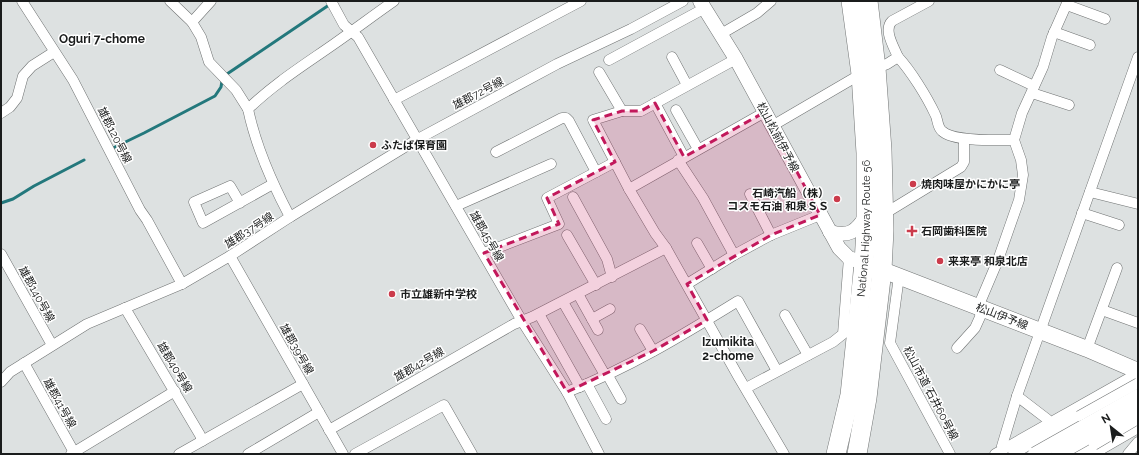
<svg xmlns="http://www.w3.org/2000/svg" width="1139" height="455" viewBox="0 0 1139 455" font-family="Raleway,'Noto Sans JP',sans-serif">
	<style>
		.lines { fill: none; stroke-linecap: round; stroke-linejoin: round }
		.stream { stroke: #23787c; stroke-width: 3 }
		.street-casing { stroke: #707373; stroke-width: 11 }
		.secondary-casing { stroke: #707373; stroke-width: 15 }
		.primary-casing { stroke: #707373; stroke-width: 17 }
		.highway-casing { stroke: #707373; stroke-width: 20 }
		.street { stroke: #fff; stroke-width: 10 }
		.secondary { stroke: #fff; stroke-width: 14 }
		.primary { stroke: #fff; stroke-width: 16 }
		.highway { stroke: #fff; stroke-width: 19 }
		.street-bridge-casing { stroke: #707373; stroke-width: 11; stroke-linecap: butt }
		.secondary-bridge-casing { stroke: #707373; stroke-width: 15; stroke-linecap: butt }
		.street-bridge { stroke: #fff; stroke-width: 10 }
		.secondary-bridge { stroke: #fff; stroke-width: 14 }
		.marked { fill: #c2185b; fill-opacity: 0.2; stroke: #c2185b; stroke-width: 3; stroke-dasharray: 8 5; stroke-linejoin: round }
		.poi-dot { fill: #cb3b4b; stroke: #fff; stroke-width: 1.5 }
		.labels { text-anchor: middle; stroke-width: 3; stroke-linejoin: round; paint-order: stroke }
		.street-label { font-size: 11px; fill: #1a1c1c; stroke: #fff }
		.poi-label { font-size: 11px; font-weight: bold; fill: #1a1c1c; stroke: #fff; text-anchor: start }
		.neighbourhood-label { font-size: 12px; font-weight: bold; fill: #1a1c1c; stroke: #fff }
	</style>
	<rect width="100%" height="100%" fill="#dde1e1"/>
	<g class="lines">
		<!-- stream -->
		<g class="stream">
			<path d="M 227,74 L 329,5"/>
			<path d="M 113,148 L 144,133 L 215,96 L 221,87 L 222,81"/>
			<path d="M 1,203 L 13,199 L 34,186 L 84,160"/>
		</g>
		<!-- street casing -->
		<g class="street-casing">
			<g id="street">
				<path d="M 22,1 L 73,80 L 140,210 L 147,220 L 182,284"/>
				<path d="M 170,1 L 192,22"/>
				<path d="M 211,1 L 192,22 L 201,37 L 209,62 L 236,90 L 248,109"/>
				<path d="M 331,1 L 344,25 L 358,37 L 522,321 L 567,392 L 599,454"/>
				<path d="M 1067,5 L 1105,19"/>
				<path d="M 1054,32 L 1090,45"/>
				<path d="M 721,34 L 757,13 L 771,1"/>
				<path d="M 672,57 L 687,85"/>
				<path d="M 898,57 C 911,71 927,97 935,114 C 938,119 937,127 942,131 C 953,142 997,140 1014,140"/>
				<path d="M 609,60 L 705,8"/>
				<path d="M 1000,70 L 1034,86"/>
				<path d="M 599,72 L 622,111"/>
				<path d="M 1032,93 L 1069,105"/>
				<path d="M 394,100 L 581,1"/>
				<path d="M 655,103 L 684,157"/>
				<path d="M 676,110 L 698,149"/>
				<path d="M 765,112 L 629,189 L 655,233 L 666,248 L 738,376 L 784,454"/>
				<path d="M 1,113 L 10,107 L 17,98 L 23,76 L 32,66 L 54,52"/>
				<path d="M 772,126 L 861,74 L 887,64 L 898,57 C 894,47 883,30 892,21 L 929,1"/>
				<path d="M 496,152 L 562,118 L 566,118 L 569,121 L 596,172"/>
				<path d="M 678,160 L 703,198 L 734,255"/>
				<path d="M 629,189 L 593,120 L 622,111 L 641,111 L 736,59"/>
				<path d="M 1090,192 L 1138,204"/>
				<path d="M 750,194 L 771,235"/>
				<path d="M 573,197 L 607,259 L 612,277"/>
				<path d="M 240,203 L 230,186 L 194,202 L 203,223 L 273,184"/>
				<path d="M 456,206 L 551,164"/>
				<path d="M 1082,213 L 1119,225"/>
				<path d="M 884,214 L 961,167 L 964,162 L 964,140"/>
				<path d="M 290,217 L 418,139 L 557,64 L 631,29 L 683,1"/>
				<path d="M 567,235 L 596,285"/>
				<path d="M 697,243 L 712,269"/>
				<path d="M 484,253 L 559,224 L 547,198 L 615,162"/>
				<path d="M 1,254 L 52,345"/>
				<path d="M 230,256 L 343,454"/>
				<path d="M 899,276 L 890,343 L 950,454"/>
				<path d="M 687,284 L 734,255 L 771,235 L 820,215"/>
				<path d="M 578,294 L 598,330"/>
				<path d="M 563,302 L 605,375"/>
				<path d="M 125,308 L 200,435 L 202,441"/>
				<path d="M 1102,310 L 1138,323"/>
				<path d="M 539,314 L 580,387"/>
				<path d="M 785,315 L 808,355"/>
				<path d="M 592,319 L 610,309"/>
				<path d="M 640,329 L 653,351"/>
				<path d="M 957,348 L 975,328 L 980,317 L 981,300 L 998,260 L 1019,200 L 1023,175 L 1021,160 L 1014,140 L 1022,113 L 1043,67 L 1052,37 L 1068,1"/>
				<path d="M 1087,349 L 1117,268"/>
				<path d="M 24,363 L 75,454"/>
				<path d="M 607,374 L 621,399"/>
				<path d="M 1,382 L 10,372 L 87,324 L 182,284 L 230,256 L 290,217 C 272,183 256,147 248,109 C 275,83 304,65 334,44 C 354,30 374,15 394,1"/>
				<path d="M 587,384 L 606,419"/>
				<path d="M 746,388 L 833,342 L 843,334 L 849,258"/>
				<path d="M 567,392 C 627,369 683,335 738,301 L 777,371"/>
				<path d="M 1017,396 L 1047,419 L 1049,423"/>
				<path d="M 329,430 L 514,324 L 532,317 L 666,248"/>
				<path d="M 1003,449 L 1002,446 L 1017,396 L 1138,57"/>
				<path d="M 71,454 L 175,391"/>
				<path d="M 179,454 L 303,384"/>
				<path d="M 248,454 L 319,412"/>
				<path d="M 355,454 L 444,405 L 472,454"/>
				<path d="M 995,454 L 1138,373"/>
				<path d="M 1013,454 L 1079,416"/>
				<path d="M 1078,454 L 1094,445"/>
				<path d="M 1093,454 L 1138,428"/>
				<path d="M 1128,454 L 1138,442"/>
			</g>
		</g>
		<!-- secondary casing -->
		<g class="secondary-casing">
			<g id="secondary">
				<path d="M 700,1 L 736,59 L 839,248 L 849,258 L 864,263"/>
				<path d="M 830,232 C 849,237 856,232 866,216"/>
			</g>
		</g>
		<!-- primary casing -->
		<g class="primary-casing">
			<path id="primary" d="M 872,266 L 1087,349 L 1138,371"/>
		</g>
		<!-- highway casing -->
		<g class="highway-casing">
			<g id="highway">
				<path id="s1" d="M 836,454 L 850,395 L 864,263 L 866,229 L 866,153 L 861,74 L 851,1"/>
				<path d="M 857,454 L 867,398 L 882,270 L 884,230 L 882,150 L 876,68 L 868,1"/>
			</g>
		</g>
		<!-- street -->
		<use href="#street" class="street"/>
		<!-- secondary -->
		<use href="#secondary" class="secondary"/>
		<!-- primary -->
		<use href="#primary" class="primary"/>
		<!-- highway -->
		<use href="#highway" class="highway"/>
		<!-- street-bridge casing -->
		<g class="street-bridge-casing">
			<g id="street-bridge">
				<path d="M 1079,416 L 1138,383"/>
				<path d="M 1094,445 L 1138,419"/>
			</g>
		</g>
		<!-- secondary-bridge casing -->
		<g class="secondary-bridge-casing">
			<g id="secondary-bridge">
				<path d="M 1035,454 L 1138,396"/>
				<path d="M 1058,454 L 1138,409"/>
			</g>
		</g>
		<!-- street-bridge -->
		<use href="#street-bridge" class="street-bridge"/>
		<!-- secondary-bridge -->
		<use href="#secondary-bridge" class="secondary-bridge"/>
	</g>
	<!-- marked area -->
	<path class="marked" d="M 655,103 L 684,157 L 765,112 L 820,215 L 771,235 L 687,284 L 707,320 L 653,351 L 567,392 L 484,253 L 559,224 L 547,198 L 615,162 L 593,120 L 622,111 L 641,111 Z"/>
	<!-- markers -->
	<g class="poi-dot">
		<circle cx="373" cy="145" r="4"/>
		<circle cx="913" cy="184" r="4"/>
		<circle cx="837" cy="199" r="4"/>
		<path d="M910 225h4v4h4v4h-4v4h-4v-4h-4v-4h4z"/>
		<circle cx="940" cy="261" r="4"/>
		<circle cx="392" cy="294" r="4"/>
	</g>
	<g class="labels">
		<!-- street labels -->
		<g class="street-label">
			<text transform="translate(478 93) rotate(-28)" y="4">雄郡72号線</text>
			<text transform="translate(115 135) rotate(63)" y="4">雄郡120号線</text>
			<text transform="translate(778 137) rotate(62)" y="4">松山松前伊予線</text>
			<text dy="4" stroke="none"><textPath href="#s1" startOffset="228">National Highway Route 56</textPath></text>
			<text transform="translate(249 230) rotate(-33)" y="4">雄郡37号線</text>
			<text transform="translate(487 236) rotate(60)" y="4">雄郡45号線</text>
			<text transform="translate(37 294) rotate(61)" y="4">雄郡140号線</text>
			<text transform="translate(1002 316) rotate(21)" y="4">松山伊予線</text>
			<text transform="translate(297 349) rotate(60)" y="4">雄郡39号線</text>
			<text transform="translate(419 364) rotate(-30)" y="4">雄郡42号線</text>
			<text transform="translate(175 367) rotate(59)" y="4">雄郡40号線</text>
			<text transform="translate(931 393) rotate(62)" y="4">松山市道 石井60号線</text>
			<text transform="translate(60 403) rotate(61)" y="4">雄郡41号線</text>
		</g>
		<!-- poi labels -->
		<g class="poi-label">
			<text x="381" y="149">ふたば保育園</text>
			<text x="921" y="188">焼肉味屋かにかに亭</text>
			<text x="829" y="197" text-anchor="end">石崎汽船（株）<tspan x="829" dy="13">コスモ石油 和泉ＳＳ</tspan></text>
			<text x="921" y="235">石岡歯科医院</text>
			<text x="948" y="265">来来亭 和泉北店</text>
			<text x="400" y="298">市立雄新中学校</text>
		</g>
		<!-- neighbourhood labels -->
		<g class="neighbourhood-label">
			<text x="102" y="43">Oguri 7-chome</text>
			<text x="728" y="346">Izumikita<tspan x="728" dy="14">2-chome</tspan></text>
		</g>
	</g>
	<!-- border -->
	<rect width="1139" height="455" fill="none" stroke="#1a1c1c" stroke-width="4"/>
	<!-- north arrow -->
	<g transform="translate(1111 427) rotate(330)" stroke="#ffffff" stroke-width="3" paint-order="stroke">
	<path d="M0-3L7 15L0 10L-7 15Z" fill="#1a1c1c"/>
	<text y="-6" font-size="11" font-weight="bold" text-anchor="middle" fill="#1a1c1c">N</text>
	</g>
</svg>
